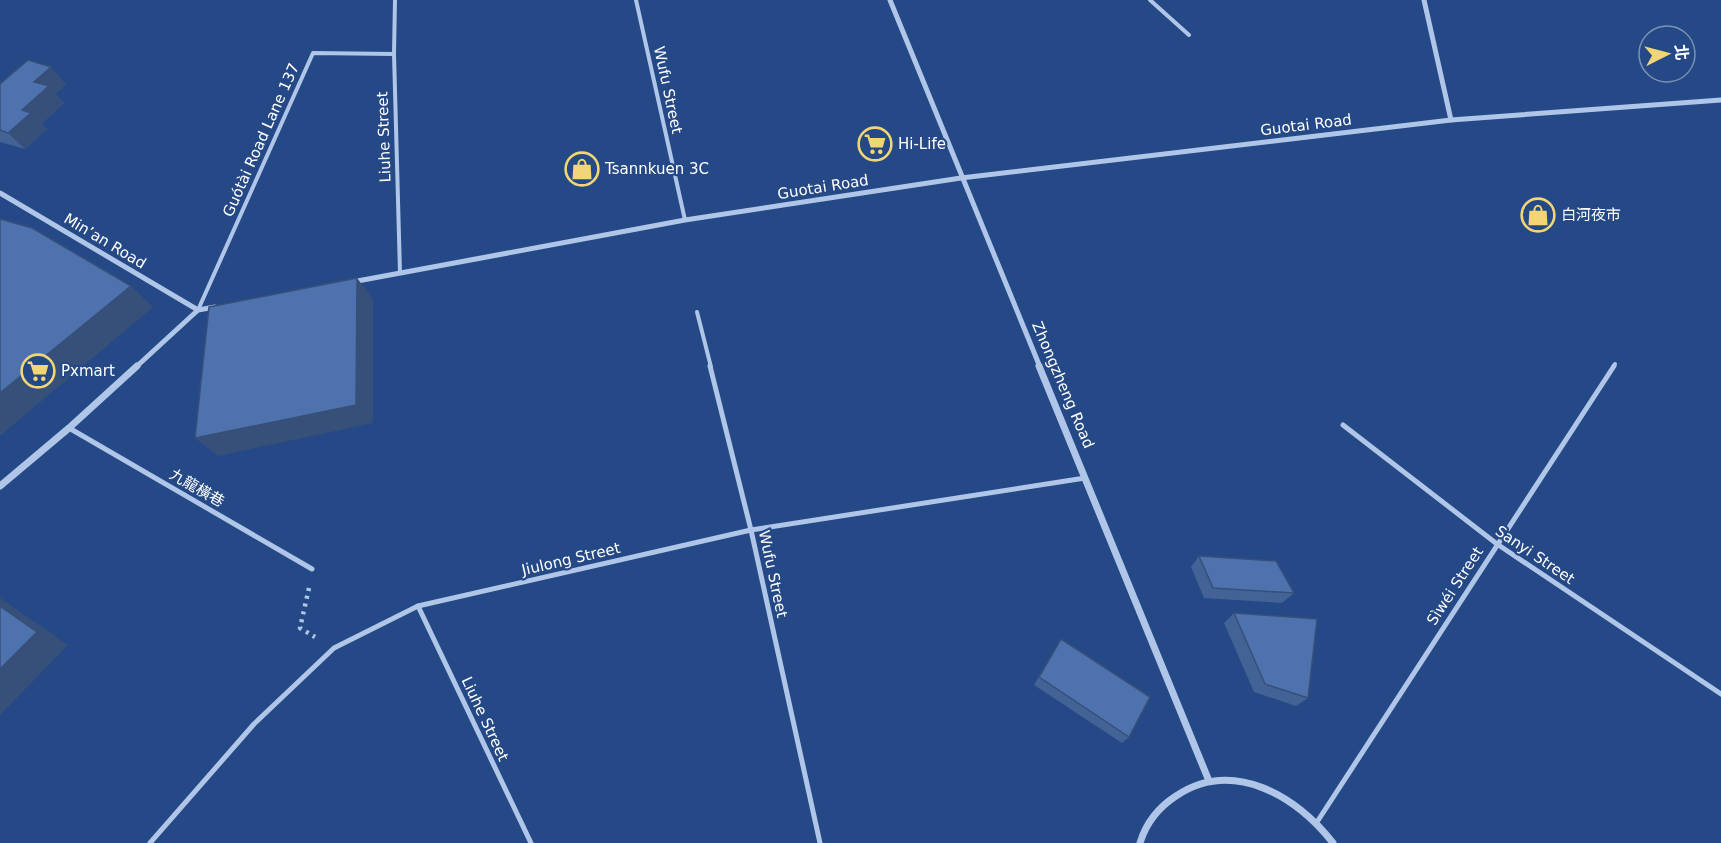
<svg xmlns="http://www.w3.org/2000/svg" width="1721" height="843" viewBox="0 0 1721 843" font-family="'DejaVu Sans','Noto Sans TC',sans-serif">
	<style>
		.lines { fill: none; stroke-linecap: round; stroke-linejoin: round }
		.path { stroke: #b0c6e8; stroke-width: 4.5; stroke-dasharray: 3 5; stroke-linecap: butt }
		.lane-far1 { stroke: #b0c6e8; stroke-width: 4 }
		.lane { stroke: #b0c6e8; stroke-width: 5 }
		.street-far1 { stroke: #b0c6e8; stroke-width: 5 }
		.street { stroke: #b0c6e8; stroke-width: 7 }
		.wall { fill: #436296 }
		.shaded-wall { fill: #37507a }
		.building { fill: #4e72ae; stroke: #37507a; stroke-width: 1.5 }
		.labels { text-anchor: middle; stroke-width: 4.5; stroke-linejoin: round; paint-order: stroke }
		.street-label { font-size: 15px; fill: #fff; stroke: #254986 }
		.poi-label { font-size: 15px; fill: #fff; stroke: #254986; text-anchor: start }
	</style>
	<rect width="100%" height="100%" fill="#254986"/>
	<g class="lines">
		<!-- path -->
		<path class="path" d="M 309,588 L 300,628 L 315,637"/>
		<!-- lane-far1 -->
		<g class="lane-far1">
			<path d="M 395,0 L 394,54 L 400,273"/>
			<path d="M 636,0 L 685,220"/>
			<path d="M 1150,0 L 1189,35"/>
			<path d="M 198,310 L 313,53 L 394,54"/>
			<path d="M 697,312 L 711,367"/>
			<path d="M 1613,367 L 1615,364"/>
		</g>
		<!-- lane -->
		<g class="lane">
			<path d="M 710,366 L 751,530 L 820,843"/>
			<path d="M 1343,425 L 1497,544 L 1721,694"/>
			<path d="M 69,428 L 312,569"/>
			<path d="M 418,606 L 531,843"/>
			<path d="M 1317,822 L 1614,366"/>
			<path d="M 150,843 L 254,724 L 334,648 L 418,606 L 751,530 L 1085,478"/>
		</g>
		<!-- street-far1 -->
		<g class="street-far1">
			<path d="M 890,0 L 1040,367"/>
			<path d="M 1424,0 L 1451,120"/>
			<path d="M 0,193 L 198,310"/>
			<path d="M 352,282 L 685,220 L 961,178 L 1451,120 L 1721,100"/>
			<path d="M 136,367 L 198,310 L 215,307"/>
		</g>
		<!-- street -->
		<g class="street">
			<path d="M 1039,366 L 1209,781"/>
			<path d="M 0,486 L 69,428 L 137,366"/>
			<path d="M 1140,843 C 1146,823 1159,807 1176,796 C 1233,758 1297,796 1333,843"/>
		</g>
	</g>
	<!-- wall -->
	<g class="wall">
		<path d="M 0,84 L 66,84 L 55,94 L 64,103 L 41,124 L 47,129 L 25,149 L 0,142 Z"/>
		<path d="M 1199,556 L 1294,593 L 1282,603 L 1204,598 L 1191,567 Z"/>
		<path d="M 1234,613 L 1308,698 L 1296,706 L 1254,692 L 1224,623 Z"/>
		<path d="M 1061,639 L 1129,737 L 1122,743 L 1034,685 Z"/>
	</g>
	<!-- shaded-wall -->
	<g class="shaded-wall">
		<path d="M 51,67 L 66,84 L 55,94 L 64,103 L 41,124 L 47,129 L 25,149 L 8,133 L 22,110 L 34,82 Z"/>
		<path d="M 357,278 L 373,299 L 373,423 L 218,456 L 195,438 Z"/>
		<path d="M 131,286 L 153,307 L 0,436 L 0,393 Z"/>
		<path d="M 0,598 L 68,645 L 0,715 Z"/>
	</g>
	<!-- building -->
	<g class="building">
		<path d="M 28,60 L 51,67 L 34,82 L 49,86 L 22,110 L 31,113 L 8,133 L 0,130 L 0,84 Z"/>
		<path d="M 0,219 L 32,228 L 131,286 L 0,393 Z"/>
		<path d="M 357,278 L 356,405 L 195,438 L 209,307 Z"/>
		<path d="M 1199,556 L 1276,561 L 1294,593 L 1213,588 Z"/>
		<path d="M 0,606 L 37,632 L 0,669 Z"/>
		<path d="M 1234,613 L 1317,619 L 1308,698 L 1265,684 Z"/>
		<path d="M 1061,639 L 1150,697 L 1129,737 L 1039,677 Z"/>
	</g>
	<!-- icons -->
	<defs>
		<g id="supermarket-ring" transform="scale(1.725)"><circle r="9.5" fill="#254986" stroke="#f2d675" stroke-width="1.5"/><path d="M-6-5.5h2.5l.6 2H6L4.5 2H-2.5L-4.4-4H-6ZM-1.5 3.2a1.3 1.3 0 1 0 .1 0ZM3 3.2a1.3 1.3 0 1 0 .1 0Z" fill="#f2d675"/></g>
		<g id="shop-ring" transform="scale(1.725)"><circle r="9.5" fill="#254986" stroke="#f2d675" stroke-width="1.5"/><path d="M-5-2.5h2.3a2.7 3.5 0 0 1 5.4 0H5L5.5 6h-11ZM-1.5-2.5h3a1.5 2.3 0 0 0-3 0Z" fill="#f2d675"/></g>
	</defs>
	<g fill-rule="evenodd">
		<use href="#supermarket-ring" x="875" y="144"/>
		<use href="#shop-ring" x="582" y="169"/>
		<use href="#shop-ring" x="1538" y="215"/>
		<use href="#supermarket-ring" x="38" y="371"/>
	</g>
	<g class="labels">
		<!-- street labels -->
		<g class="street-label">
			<text transform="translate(668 90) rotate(78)" y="5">Wufu Street</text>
			<text transform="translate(1306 125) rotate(-7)" y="5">Guotai Road</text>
			<text transform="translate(384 137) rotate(-92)" y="5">Liuhe Street</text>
			<text transform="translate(261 140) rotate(-66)" y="5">Guótài Road Lane 137</text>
			<text transform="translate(823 187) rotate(-9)" y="5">Guotai Road</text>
			<text transform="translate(105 241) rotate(31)" y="5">Min’an Road</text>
			<text transform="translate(1063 385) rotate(67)" y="5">Zhongzheng Road</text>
			<text transform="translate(197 488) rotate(30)" y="5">九龍橫巷</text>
			<text transform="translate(1535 555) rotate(34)" y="5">Sanyi Street</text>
			<text transform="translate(571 559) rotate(-13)" y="5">Jiulong Street</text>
			<text transform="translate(773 574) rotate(78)" y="5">Wufu Street</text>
			<text transform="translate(1455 586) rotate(-57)" y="5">Sìwéi Street</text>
			<text transform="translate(485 719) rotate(65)" y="5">Liuhe Street</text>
		</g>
		<!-- poi labels -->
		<g class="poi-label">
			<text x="898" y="149">Hi-Life</text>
			<text x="605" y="174">Tsannkuen 3C</text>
			<text x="1561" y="220">白河夜市</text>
			<text x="61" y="376">Pxmart</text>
		</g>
	</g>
	<!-- north arrow -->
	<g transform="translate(1667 54) rotate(84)"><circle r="28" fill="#254986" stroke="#7c92b6" stroke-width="1.5"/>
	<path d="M0-4.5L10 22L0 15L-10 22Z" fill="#f2d675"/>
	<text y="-9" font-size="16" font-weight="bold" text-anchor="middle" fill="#ffffff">北</text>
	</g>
</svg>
